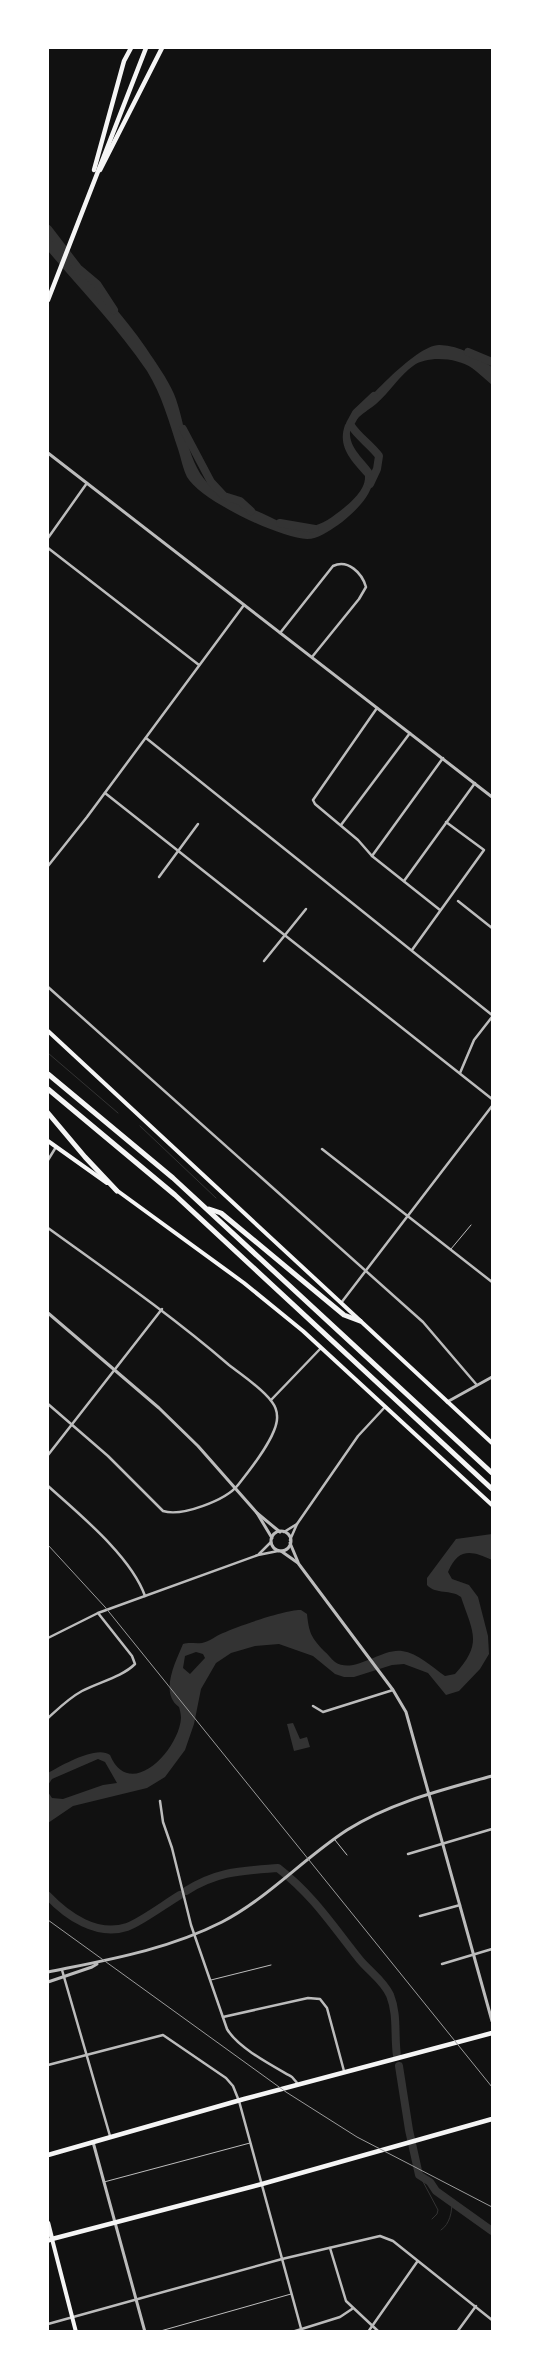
<svg xmlns="http://www.w3.org/2000/svg" width="540" height="2379" viewBox="0 0 540 2379" font-family="'Fira Sans Condensed',sans-serif">
	<style>
		.water { fill: #333; fill-rule: evenodd }
		.lines { fill: none; stroke-linecap: round; stroke-linejoin: round }
		.stream { stroke: #333; stroke-width: 1 }
		.river { stroke: #333; stroke-width: 8 }
		.service { stroke: #bcbcbc; stroke-width: 1 }
		.minor { stroke: #bcbcbc; stroke-width: 2.5 }
		.tertiary { stroke: #bcbcbc; stroke-width: 3 }
		.secondary { stroke: #f5f5f5; stroke-width: 4 }
		.primary { stroke: #f5f5f5; stroke-width: 4.5 }
		.motorway { stroke: #f5f5f5; stroke-width: 5 }
		.rail { stroke: #9a9a9a; stroke-width: 1 }
	</style>
	<rect width="100%" height="100%" fill="#111"/>
	<!-- water -->
	<g class="water">
		<path d="M 48,234 C 81,270 118,307 146,348 C 156,363 167,378 174,394 C 186,423 186,466 213,488 C 229,500 251,508 270,517 C 295,530 313,532 336,514 C 347,506 366,491 365,476 C 352,461 337,447 345,425 C 360,407 417,343 440,345 C 461,346 476,356 492,367 L 492,385 C 485,379 479,373 472,368 C 458,358 427,355 413,366 C 400,375 389,393 376,404 C 366,412 349,421 350,435 C 351,451 367,461 374,474 C 374,495 353,514 338,525 C 329,531 318,539 307,539 C 280,538 201,501 187,477 C 183,469 181,458 178,449 C 169,422 162,395 147,371 C 118,328 81,290 48,251 Z"/>
		<path d="M 492,1534 L 492,1560 C 471,1550 458,1548 448,1572 L 452,1579 L 469,1585 L 478,1597 L 488,1636 L 489,1654 L 480,1669 L 459,1691 L 446,1695 L 428,1673 L 404,1664 L 392,1665 L 354,1677 L 344,1677 L 335,1674 L 313,1656 L 279,1644 L 255,1646 L 231,1653 L 216,1663 L 201,1689 L 194,1724 L 185,1750 L 165,1777 L 147,1788 L 73,1806 L 48,1823 L 48,1792 L 52,1798 L 63,1799 L 103,1785 L 117,1783 L 105,1762 L 98,1759 L 52,1779 L 48,1785 L 48,1773 C 61,1766 96,1745 110,1755 C 130,1802 179,1750 181,1718 C 181,1715 180,1710 179,1707 C 159,1693 176,1661 183,1644 C 190,1642 195,1644 202,1643 C 209,1642 217,1635 223,1633 C 238,1626 288,1609 301,1610 L 307,1614 C 309,1633 311,1637 324,1651 C 328,1654 331,1659 335,1662 C 354,1675 381,1648 402,1651 C 418,1653 432,1667 445,1676 L 455,1674 C 483,1643 473,1633 461,1597 C 451,1589 436,1595 427,1585 L 427,1578 L 456,1539 ZM 196,1652 L 203,1654 L 205,1658 L 190,1674 L 183,1668 L 185,1656 Z"/>
		<path d="M 293,1723 L 300,1739 L 307,1737 L 310,1747 L 294,1751 L 287,1724 Z"/>
	</g>
	<g class="lines">
		<!-- stream -->
		<g class="stream">
			<path d="M 48,1053 L 118,1113"/>
			<path d="M 140,1126 L 216,1198"/>
			<path d="M 420,2176 L 438,2210 L 437,2214 L 432,2219"/>
			<path d="M 441,2230 C 450,2224 452,2212 452,2201"/>
		</g>
		<!-- river -->
		<g class="river">
			<path d="M 48,229 L 78,268 L 97,284 L 114,310"/>
			<path d="M 468,352 L 492,362"/>
			<path d="M 183,429 L 211,482 L 224,496 L 240,501 L 251,511"/>
			<path d="M 370,484 L 377,469 L 379,456 C 370,444 358,437 350,424 L 356,413 L 374,396"/>
			<path d="M 280,523 L 315,529"/>
			<path d="M 186,1891 C 218,1871 241,1871 278,1868 C 314,1896 332,1925 360,1960 C 370,1972 383,1980 390,1995 C 398,2015 394,2035 397,2056"/>
			<path d="M 48,1896 C 67,1916 97,1937 127,1927 C 141,1922 165,1904 180,1895"/>
			<path d="M 399,2066 L 409,2130 L 419,2175 L 430,2182 L 436,2191 L 492,2231"/>
		</g>
		<!-- service -->
		<g class="service">
			<path d="M 451,1249 L 471,1225"/>
			<path d="M 335,1840 L 347,1855"/>
			<path d="M 211,1980 L 271,1965"/>
			<path d="M 104,2182 L 250,2143"/>
			<path d="M 157,2332 L 291,2294"/>
		</g>
		<!-- minor -->
		<g class="minor">
			<path d="M 48,538 L 87,483"/>
			<path d="M 48,548 L 199,665"/>
			<path d="M 280,633 L 333,566 C 348,559 362,573 366,587 L 359,599 L 312,657"/>
			<path d="M 377,708 L 313,800 L 315,804 L 358,840 L 372,856 L 440,910"/>
			<path d="M 146,738 L 492,1015"/>
			<path d="M 105,793 L 492,1099"/>
			<path d="M 341,825 L 410,733"/>
			<path d="M 372,856 L 443,758"/>
			<path d="M 48,866 L 87,817 L 244,605"/>
			<path d="M 159,877 L 198,824"/>
			<path d="M 404,881 L 475,783"/>
			<path d="M 458,901 L 492,928"/>
			<path d="M 412,950 L 484,850 L 446,822"/>
			<path d="M 264,961 L 306,909"/>
			<path d="M 48,987 L 423,1322 L 476,1384"/>
			<path d="M 460,1073 L 474,1040 L 492,1017"/>
			<path d="M 322,1149 L 492,1282"/>
			<path d="M 48,1160 L 56,1147"/>
			<path d="M 48,1228 C 109,1272 171,1315 229,1365 C 243,1376 262,1388 272,1402 C 275,1406 277,1411 277,1416 C 279,1434 250,1470 238,1485 C 226,1500 182,1517 163,1511 L 108,1456 L 48,1404"/>
			<path d="M 341,1303 L 492,1106"/>
			<path d="M 271,1400 L 321,1348"/>
			<path d="M 48,1455 L 162,1309"/>
			<path d="M 48,1486 C 79,1514 131,1556 145,1596"/>
			<path d="M 284,1532 L 297,1524 L 358,1436 L 385,1407"/>
			<path d="M 290,1540 L 297,1524"/>
			<path d="M 259,1554 L 271,1542"/>
			<path d="M 48,1638 L 98,1613 L 258,1555 L 278,1551"/>
			<path d="M 313,1706 L 323,1712 L 393,1690"/>
			<path d="M 48,1718 C 59,1708 69,1698 82,1691 C 99,1682 122,1677 135,1664 L 132,1656 L 98,1613"/>
			<path d="M 160,1801 L 163,1822 L 172,1848 L 191,1925 L 227,2029 C 238,2048 273,2066 292,2077 L 298,2084"/>
			<path d="M 408,1854 L 492,1829"/>
			<path d="M 420,1916 L 460,1905"/>
			<path d="M 442,1964 L 492,1949"/>
			<path d="M 62,1970 L 110,2136"/>
			<path d="M 223,2017 L 308,1998 L 320,1999 L 327,2008 L 344,2071"/>
			<path d="M 48,2065 L 163,2035 L 226,2078 L 233,2086 L 239,2101 L 302,2332"/>
			<path d="M 330,2248 L 346,2301 L 379,2332"/>
			<path d="M 48,2324 L 282,2259 L 380,2236 L 393,2241 L 492,2320"/>
			<path d="M 292,2332 L 340,2317 L 352,2309"/>
			<path d="M 368,2332 L 417,2262"/>
			<path d="M 457,2332 L 476,2306"/>
		</g>
		<!-- tertiary -->
		<g class="tertiary">
			<path d="M 48,453 L 492,797"/>
			<path d="M 48,1313 L 159,1408 L 198,1446 L 257,1513 L 280,1532"/>
			<path d="M 447,1402 L 492,1377"/>
			<path d="M 257,1513 L 272,1538"/>
			<circle cx="281" cy="1541" r="10"/>
			<path d="M 290,1543 L 298,1562"/>
			<path d="M 281,1551 L 298,1563 L 393,1690 L 406,1712 L 492,2021"/>
			<path d="M 48,1972 C 107,1960 167,1950 222,1922 C 268,1898 304,1858 347,1830 C 392,1802 442,1790 492,1776"/>
			<path d="M 48,1982 L 92,1967 L 97,1964"/>
			<path d="M 93,2142 L 145,2332"/>
		</g>
		<!-- secondary -->
		<g class="secondary">
			<path d="M 48,1031 L 492,1443"/>
			<path d="M 48,1141 L 107,1183"/>
			<path d="M 115,1189 L 244,1283 L 303,1331 L 492,1505"/>
			<path d="M 48,2241 L 52,2239 L 76,2332"/>
		</g>
		<!-- primary -->
		<g class="primary">
			<path d="M 94,170 L 124,61 L 131,48"/>
			<path d="M 100,170 L 162,48"/>
			<path d="M 48,300 L 146,48"/>
			<path d="M 48,2155 L 244,2099 L 492,2033"/>
			<path d="M 48,2223 L 52,2239 L 262,2184 L 492,2119"/>
		</g>
		<!-- motorway -->
		<g class="motorway">
			<path d="M 48,1074 L 173,1178 L 492,1473"/>
			<path d="M 48,1089 L 175,1195 L 492,1489"/>
			<path d="M 48,1113 L 85,1157 L 117,1191"/>
			<path d="M 209,1209 L 221,1213 L 344,1315 L 360,1321"/>
		</g>
		<!-- rail -->
		<g class="rail">
			<path d="M 48,1545 L 105,1607 L 492,2087"/>
			<path d="M 48,1920 L 286,2092 L 357,2137 L 492,2207"/>
		</g>
	</g>
	<!-- border -->
	<rect width="540" height="2379" fill="none" stroke="#ffffff" stroke-width="98"/>
</svg>
